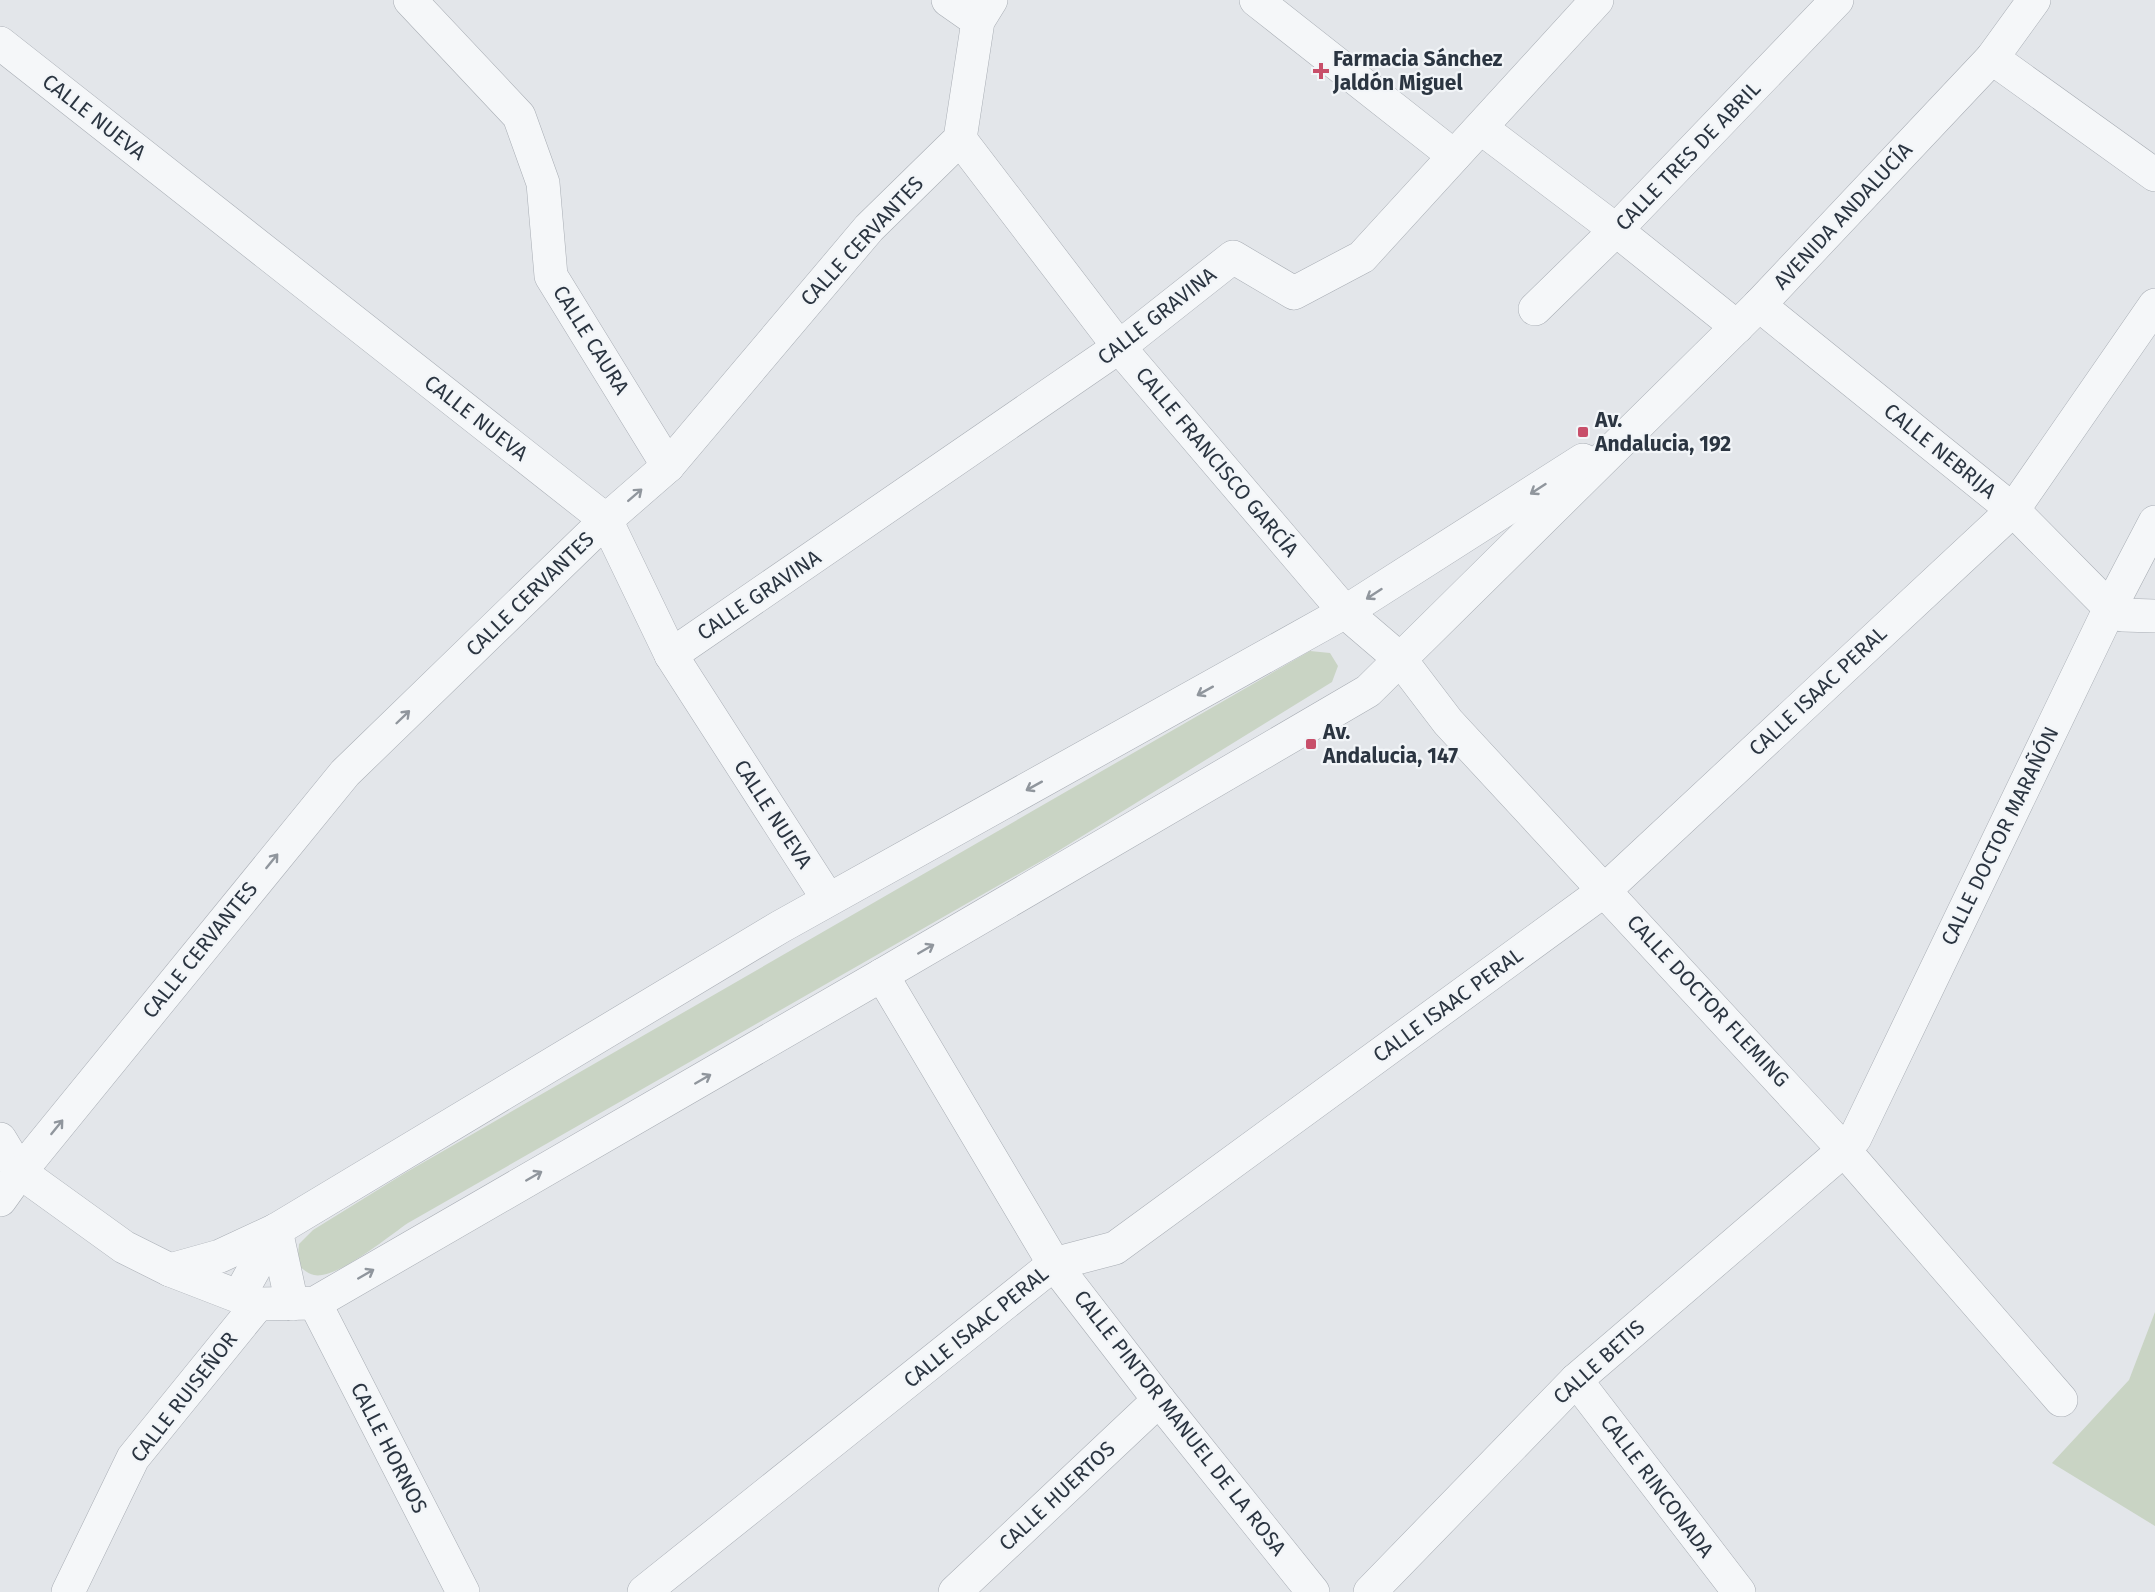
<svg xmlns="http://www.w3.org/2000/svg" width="2155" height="1592" viewBox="0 0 2155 1592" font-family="'Fira Sans',sans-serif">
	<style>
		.green { fill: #c9d4c4 }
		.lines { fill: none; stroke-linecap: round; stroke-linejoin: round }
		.minor-casing { stroke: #a8adb4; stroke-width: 34 }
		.tertiary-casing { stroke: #a8adb4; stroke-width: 34 }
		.minor { stroke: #f5f7f9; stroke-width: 33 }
		.tertiary { stroke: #f5f7f9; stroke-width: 33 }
		.oneway { stroke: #90969d }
		.poi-dot { fill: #c84f6a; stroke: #f2f5f8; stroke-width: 2 }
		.labels { text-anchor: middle; stroke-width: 4.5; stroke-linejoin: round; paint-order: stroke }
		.poi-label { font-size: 21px; font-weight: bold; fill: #2b3541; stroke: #f2f5f8; text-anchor: start }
		.street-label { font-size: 21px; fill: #2b3541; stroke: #f2f5f8 }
	</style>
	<rect width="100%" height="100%" fill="#e3e6ea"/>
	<!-- green -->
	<g class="green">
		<path d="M 1310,651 L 1330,653 L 1338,666 L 1332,682 L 1050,856 L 408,1223 C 389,1236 336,1280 314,1275 C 308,1274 302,1268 297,1265 L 299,1244 L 313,1230 L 405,1173 Z"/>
		<path d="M 2155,1312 L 2155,1526 L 2052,1463 L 2129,1380 Z"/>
	</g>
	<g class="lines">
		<!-- minor casing -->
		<g class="minor-casing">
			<g id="minor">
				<path d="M 410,0 L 519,116 L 543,183 L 551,276 L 668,466"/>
				<path d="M 948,0 L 978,21"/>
				<path d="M 1256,0 L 1454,156"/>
				<path d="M 0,43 L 606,520 L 671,655 L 828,899"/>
				<path d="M 1992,58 L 2155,175"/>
				<path d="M 1481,128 L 1616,230 L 1737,327"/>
				<path d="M 960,139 L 1119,347 L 1345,612 L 1400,659 L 1448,722 L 1844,1150 L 2061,1400"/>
				<path d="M 1759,305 L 2013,510 L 2110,608 L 2122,615 L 2155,616"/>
				<path d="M 1535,309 L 1616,230 L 1837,0"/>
				<path d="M 671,655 L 1119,347 L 1233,257 L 1294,293 L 1362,257 L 1597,0"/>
				<path d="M 882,975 L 1054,1264 L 1159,1400 L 1313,1592"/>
				<path d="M 0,1139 L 20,1172"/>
				<path d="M 0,1200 L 20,1172 L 345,773 L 606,520 L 668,466 L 869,228 L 960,139 L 978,21 L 991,0"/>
				<path d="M 276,1230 L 292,1304"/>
				<path d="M 239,1296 L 276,1230"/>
				<path d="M 315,1303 L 463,1592"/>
				<path d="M 1576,1380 L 1739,1592"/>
				<path d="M 68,1592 L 133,1458 L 258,1304"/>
				<path d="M 644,1592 L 1054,1264 L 1115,1248 L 1605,890 L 2013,510 L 2155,305"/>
				<path d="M 955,1592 L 1159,1400"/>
				<path d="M 1370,1592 L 1576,1380 L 1844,1150 L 1855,1138 L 2110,608 L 2155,522"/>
			</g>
		</g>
		<!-- tertiary casing -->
		<g class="tertiary-casing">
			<g id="tertiary">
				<path d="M 20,1172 L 124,1247 L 170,1270 L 258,1304 L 315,1303 L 882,975 L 1368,691 L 1759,305 L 1992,58 L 2034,0"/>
				<path d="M 170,1270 L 220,1256 L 276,1230 L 780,927 L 1345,612 L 1583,460"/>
			</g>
		</g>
		<!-- minor -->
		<use href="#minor" class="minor"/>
		<!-- tertiary -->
		<use href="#tertiary" class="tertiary"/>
	</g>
	<!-- one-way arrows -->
	<defs><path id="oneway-shaft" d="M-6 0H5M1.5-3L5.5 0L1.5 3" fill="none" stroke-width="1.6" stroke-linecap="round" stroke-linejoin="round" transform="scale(1.5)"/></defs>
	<g class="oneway">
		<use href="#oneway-shaft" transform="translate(1538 489) rotate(147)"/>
		<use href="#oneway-shaft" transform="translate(635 495) rotate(-41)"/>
		<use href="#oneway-shaft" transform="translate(1374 594) rotate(147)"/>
		<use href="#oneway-shaft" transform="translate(1205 691) rotate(151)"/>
		<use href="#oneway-shaft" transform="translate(403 717) rotate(-44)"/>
		<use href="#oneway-shaft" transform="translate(1034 786) rotate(151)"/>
		<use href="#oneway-shaft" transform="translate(272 861) rotate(-51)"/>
		<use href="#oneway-shaft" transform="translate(926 949) rotate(-30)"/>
		<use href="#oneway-shaft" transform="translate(703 1079) rotate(-30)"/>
		<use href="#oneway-shaft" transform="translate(57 1127) rotate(-51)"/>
		<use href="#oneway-shaft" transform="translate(534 1176) rotate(-30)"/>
		<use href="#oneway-shaft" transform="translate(366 1274) rotate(-30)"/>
	</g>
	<!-- markers -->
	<g class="poi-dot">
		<path d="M1318 62h6v6h6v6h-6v6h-6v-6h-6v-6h6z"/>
		<rect x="1577" y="426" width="12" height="12" rx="3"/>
		<rect x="1305" y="738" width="12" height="12" rx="3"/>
	</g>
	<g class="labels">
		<!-- poi labels -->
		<g class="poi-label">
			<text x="1333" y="66">Farmacia Sánchez<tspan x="1333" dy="24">Jaldón Miguel</tspan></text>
			<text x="1595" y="427">Av.<tspan x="1595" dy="24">Andalucia, 192</tspan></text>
			<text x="1323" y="739">Av.<tspan x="1323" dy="24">Andalucia, 147</tspan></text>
		</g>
		<!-- street labels -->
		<g class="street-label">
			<text transform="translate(94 117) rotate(38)" y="7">CALLE NUEVA</text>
			<text transform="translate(1688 156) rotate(-46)" y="7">CALLE TRES DE ABRIL</text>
			<text transform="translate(1843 216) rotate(-47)" y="7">AVENIDA ANDALUCÍA</text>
			<text transform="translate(862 241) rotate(-47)" y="7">CALLE CERVANTES</text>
			<text transform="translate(1157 316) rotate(-38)" y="7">CALLE GRAVINA</text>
			<text transform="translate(591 340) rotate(58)" y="7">CALLE CAURA</text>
			<text transform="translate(476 418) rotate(38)" y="7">CALLE NUEVA</text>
			<text transform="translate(1940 451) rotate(39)" y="7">CALLE NEBRIJA</text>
			<text transform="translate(1217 462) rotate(50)" y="7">CALLE FRANCISCO GARCÍA</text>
			<text transform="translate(530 594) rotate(-44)" y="7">CALLE CERVANTES</text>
			<text transform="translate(759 595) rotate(-34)" y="7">CALLE GRAVINA</text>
			<text transform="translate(1818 691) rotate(-43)" y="7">CALLE ISAAC PERAL</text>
			<text transform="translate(773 814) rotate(57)" y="7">CALLE NUEVA</text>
			<text transform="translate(2000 836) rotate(-64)" y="7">CALLE DOCTOR MARAÑÓN</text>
			<text transform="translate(200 950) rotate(-51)" y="7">CALLE CERVANTES</text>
			<text transform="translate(1708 1001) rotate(47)" y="7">CALLE DOCTOR FLEMING</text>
			<text transform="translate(1448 1005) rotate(-36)" y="7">CALLE ISAAC PERAL</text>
			<text transform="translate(976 1327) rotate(-39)" y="7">CALLE ISAAC PERAL</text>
			<text transform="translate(1599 1362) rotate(-42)" y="7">CALLE BETIS</text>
			<text transform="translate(184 1397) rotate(-52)" y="7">CALLE RUISEÑOR</text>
			<text transform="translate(1180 1423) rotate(52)" y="7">CALLE PINTOR MANUEL DE LA ROSA</text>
			<text transform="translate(389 1448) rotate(63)" y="7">CALLE HORNOS</text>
			<text transform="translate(1657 1486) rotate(53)" y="7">CALLE RINCONADA</text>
			<text transform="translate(1057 1496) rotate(-43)" y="7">CALLE HUERTOS</text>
		</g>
	</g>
</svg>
